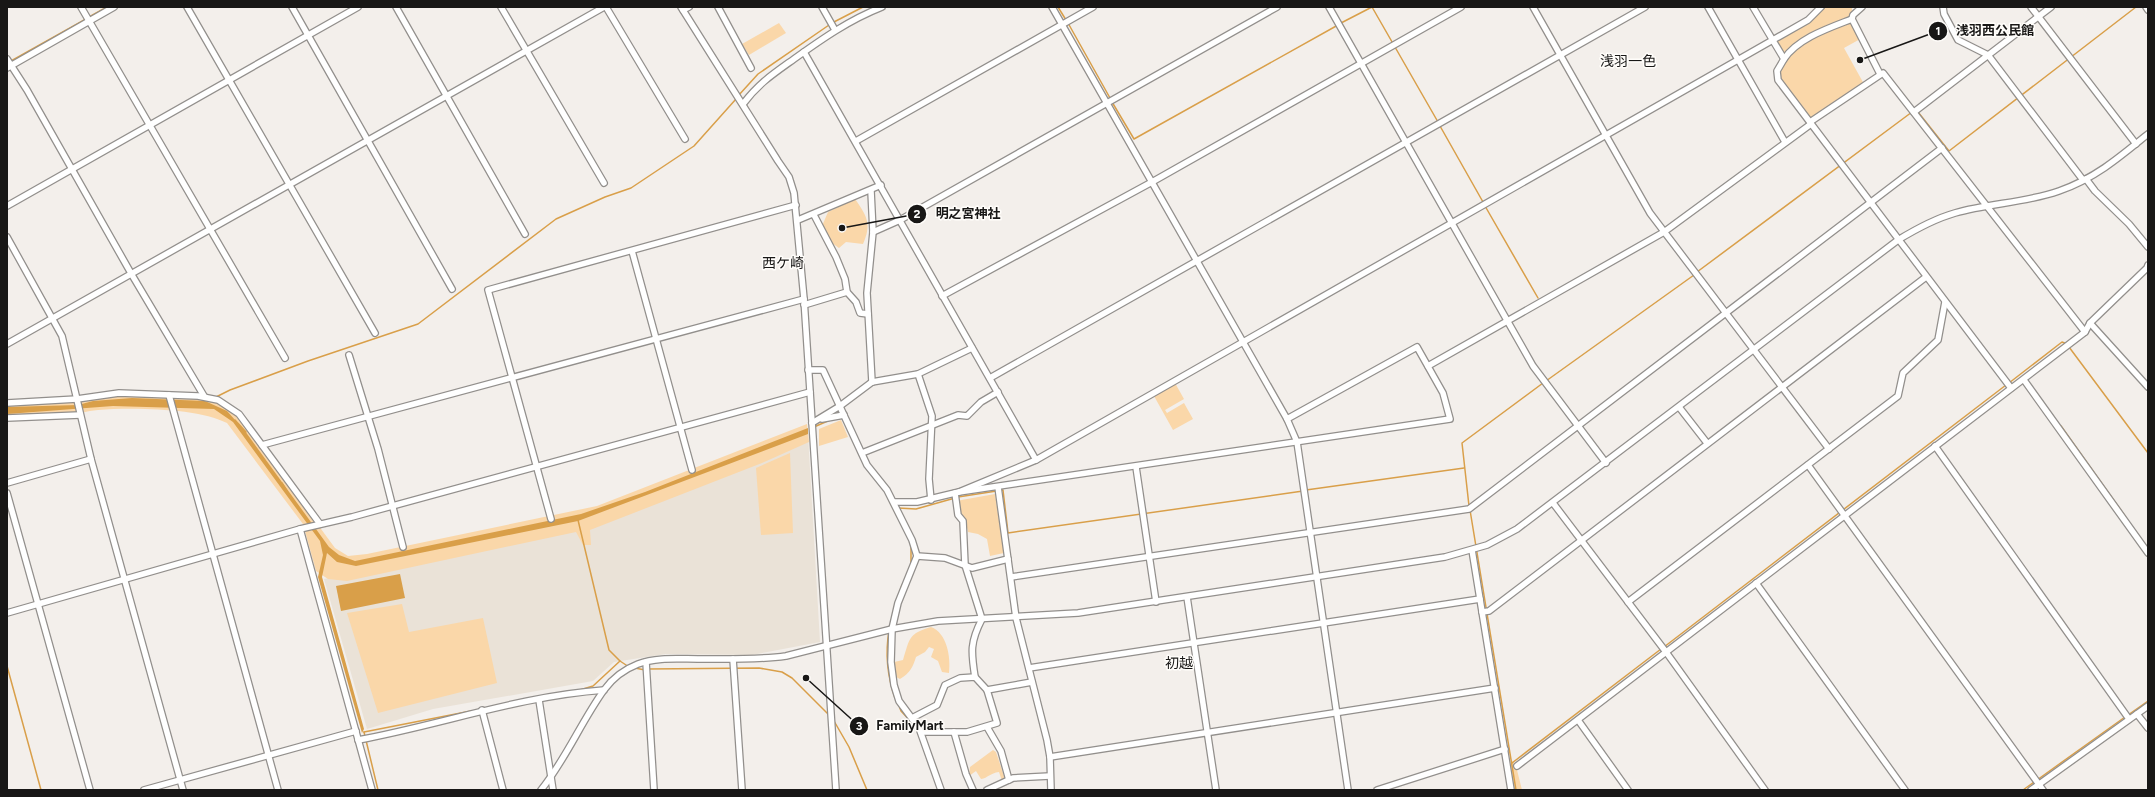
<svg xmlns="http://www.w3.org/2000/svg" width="2155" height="797" viewBox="0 0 2155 797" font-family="Figtree,'Noto Sans JP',sans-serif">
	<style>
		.built { fill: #eae2d7 }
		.green { fill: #fad7a9 }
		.water { fill: #d99f49 }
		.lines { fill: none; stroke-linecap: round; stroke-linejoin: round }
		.stream { stroke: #d99f49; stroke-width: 1.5 }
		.minor-casing { stroke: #928f8c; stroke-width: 8 }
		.minor { stroke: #fff; stroke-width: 5.5 }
		.labels { text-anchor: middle; stroke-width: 3; stroke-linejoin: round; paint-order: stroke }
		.quarter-label { font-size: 14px; fill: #181716; stroke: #fffdfa }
		.leader { fill: none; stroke: #181716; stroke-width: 1.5 }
		.callout-dot { fill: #181716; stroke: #fffdfa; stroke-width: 1.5 }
		.mark-label { font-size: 12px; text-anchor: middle; font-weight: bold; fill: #fff }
		.callout-label { font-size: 13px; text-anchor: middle; font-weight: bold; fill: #181716; stroke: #fffdfa; stroke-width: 3; stroke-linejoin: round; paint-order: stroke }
	</style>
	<rect width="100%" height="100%" fill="#f3efeb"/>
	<!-- built -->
	<path class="built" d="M 808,435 L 820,642 L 752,655 L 666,654 L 614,662 L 593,681 L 433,709 L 367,729 L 324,579 L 599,518 Z"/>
	<!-- green -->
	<g class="green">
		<path d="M 1821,7 L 1852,7 L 1852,19 L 1862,38 L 1844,48 L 1864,84 L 1811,120 L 1778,76 L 1784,59 L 1773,41 L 1814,16 Z"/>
		<path d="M 779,23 L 786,33 L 749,55 L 742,44 Z"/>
		<path d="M 855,199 C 867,216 872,224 863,244 L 846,242 L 839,248 L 832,243 L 822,226 L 828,212 Z"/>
		<path d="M 1175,383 L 1184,399 L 1165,410 L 1167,413 L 1184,403 L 1193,419 L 1173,430 L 1154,396 Z"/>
		<path d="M 99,395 L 212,399 L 233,409 L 335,548 L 348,556 L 367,554 L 597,506 L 807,424 L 809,442 L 762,463 L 590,530 L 591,545 L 583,545 L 576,532 L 347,581 L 328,579 L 316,571 L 303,524 L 227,423 C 199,408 131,407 98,410 C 87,411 76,414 65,416 C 46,418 26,417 7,418 L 7,403 Z"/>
		<path d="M 841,420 L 848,437 L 819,446 L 819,429 Z"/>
		<path d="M 790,453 L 793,533 L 761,535 L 756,468 Z"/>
		<path d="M 995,494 L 1004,553 L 990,556 L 987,539 L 978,534 L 968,532 C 966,520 960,512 956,501 Z"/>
		<path d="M 402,604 L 409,632 L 483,618 L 497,683 L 378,713 L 347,613 Z"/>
		<path d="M 931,627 C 947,633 951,657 949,673 L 942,672 L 938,661 L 931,657 L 934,649 L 929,647 L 925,652 L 916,657 C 913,667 910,673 900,679 L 896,677 L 894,662 L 903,660 C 910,638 908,634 931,627 Z"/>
		<path d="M 993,750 L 996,752 L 1005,779 L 1002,781 L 999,772 C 990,773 988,778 981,779 L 976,771 L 969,776 L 970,767 Z"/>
		<path d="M 1511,759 L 1516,766 L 1522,790 L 1512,790 L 1510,772 Z"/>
	</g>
	<!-- water -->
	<g class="water">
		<path d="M 132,398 L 205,401 L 227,411 L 245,431 L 329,547 L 339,555 L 355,561 L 581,514 L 645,492 L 808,428 L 808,434 L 578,521 L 356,566 L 337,562 L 327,553 L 322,577 L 364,729 L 362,733 L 318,577 L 323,555 L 320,541 L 233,422 L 214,409 L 113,406 L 7,414 L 7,407 L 78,405 L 93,401 Z"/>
		<path d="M 400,574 L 405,598 L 341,611 L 336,586 Z"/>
	</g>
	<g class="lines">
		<!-- stream -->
		<g class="stream">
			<path d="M 1058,7 L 1066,20"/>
			<path d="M 89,17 L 107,7"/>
			<path d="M 832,23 L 863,7"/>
			<path d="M 1068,23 L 1110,98"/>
			<path d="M 1341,23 L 1372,7 L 1438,122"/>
			<path d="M 11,61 L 86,19"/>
			<path d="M 738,96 L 758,74 L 829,25"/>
			<path d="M 1112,102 L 1134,139 L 1338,25"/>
			<path d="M 1918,112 L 1949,151 L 2136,7"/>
			<path d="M 1440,126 L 1483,202"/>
			<path d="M 1485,206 L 1538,298"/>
			<path d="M 1697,272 L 1912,112"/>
			<path d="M 2069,347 L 2148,453"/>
			<path d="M 1546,381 L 1694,275"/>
			<path d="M 2009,383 L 2062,342 L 2067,344"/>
			<path d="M 216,397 L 230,390 L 308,361 L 418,324 L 556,219 L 605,197 L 631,188 L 694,146 L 736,99"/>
			<path d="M 235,420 L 246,432"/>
			<path d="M 2061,426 L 2125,516"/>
			<path d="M 814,427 L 830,420"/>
			<path d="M 282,483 L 287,491"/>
			<path d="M 1306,490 L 1464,468"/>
			<path d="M 958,497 L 1003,490 L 1008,533 L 1303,491"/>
			<path d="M 888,498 L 898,518"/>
			<path d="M 1469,506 L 1462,443 L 1543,383"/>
			<path d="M 898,508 L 916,509 L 955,498"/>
			<path d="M 1470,510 L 1516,790"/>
			<path d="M 578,520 L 609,650 L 620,661 L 629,667"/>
			<path d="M 911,547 L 911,563"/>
			<path d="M 899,594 L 902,585"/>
			<path d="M 889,631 C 885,654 887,675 895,698"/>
			<path d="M 1664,647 L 2006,385"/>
			<path d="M 7,666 L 41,790"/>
			<path d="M 635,668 L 645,670"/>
			<path d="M 648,669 L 759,668 L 782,672 L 792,678 L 829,715"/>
			<path d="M 580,690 L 593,686 L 620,661"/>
			<path d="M 898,703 L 901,711 L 914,725"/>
			<path d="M 2128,715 L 2148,701"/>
			<path d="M 834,721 L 849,747 L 867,790"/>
			<path d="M 364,732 L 471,711"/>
			<path d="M 364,732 L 378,790"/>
			<path d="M 1512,763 L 1661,649"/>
			<path d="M 2037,780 L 2125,717"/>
			<path d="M 2023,790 L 2034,782"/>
		</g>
		<!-- minor casing -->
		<g class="minor-casing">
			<g id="minor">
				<path d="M 81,7 L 285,358"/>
				<path d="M 187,7 L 375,333"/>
				<path d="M 292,7 L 452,289"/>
				<path d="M 396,7 L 525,234"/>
				<path d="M 501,7 L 604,183"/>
				<path d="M 606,7 L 685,139"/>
				<path d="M 681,7 L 778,161 L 789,177 L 794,193 L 804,299 L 836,790"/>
				<path d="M 718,7 L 751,68"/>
				<path d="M 822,7 L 835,30"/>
				<path d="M 1052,7 L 1287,419 L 1297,442 L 1348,790"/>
				<path d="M 1329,7 L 1533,366 L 1606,463"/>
				<path d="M 1533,7 L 1650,213 L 1829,449"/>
				<path d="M 1708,7 L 1785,142"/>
				<path d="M 1753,7 L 1784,59 L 1777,71 L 1778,80 L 2011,388"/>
				<path d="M 1862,7 L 1853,15 L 1852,19 L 1880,74"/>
				<path d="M 1943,7 L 1944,14 L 1958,40 L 1988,55 L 2083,180"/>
				<path d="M 2031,7 L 2136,144"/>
				<path d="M 2146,7 L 2148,10"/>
				<path d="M 683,10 L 689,7"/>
				<path d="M 804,52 L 1036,460"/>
				<path d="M 7,59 L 27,90 L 132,275 L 204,396"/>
				<path d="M 1784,59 C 1798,38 1829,28 1852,19"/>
				<path d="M 7,68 L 114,7"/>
				<path d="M 743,104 C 759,83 773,74 794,59 C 822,39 849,20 882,7"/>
				<path d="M 1914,112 L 2051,7"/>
				<path d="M 1810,122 L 1883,73 L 2085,332"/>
				<path d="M 856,141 L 1093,7"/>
				<path d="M 2086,179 L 2095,191 L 2129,224 L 2148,247"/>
				<path d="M 871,191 L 873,232 L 867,293 L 872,382"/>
				<path d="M 7,206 L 358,7"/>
				<path d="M 814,215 L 836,257 L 845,279 L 847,292 L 856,302 L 860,313 L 868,314"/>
				<path d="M 798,220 L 881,185"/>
				<path d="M 873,232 L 900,220 L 1277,7"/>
				<path d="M 7,237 L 62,336 L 91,459 L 183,790"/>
				<path d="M 632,251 L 692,470"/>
				<path d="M 942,296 L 1152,182 L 1461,7"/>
				<path d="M 804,305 L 847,292"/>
				<path d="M 2090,323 L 2148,387"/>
				<path d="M 7,344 L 604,7"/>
				<path d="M 349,355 L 378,449 L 403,547"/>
				<path d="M 1428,366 L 1664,232 L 1811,124"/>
				<path d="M 808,370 L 823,370 L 867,465 L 887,490 L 912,540 L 917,556 L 898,603 L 892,629 L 891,662 L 894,685 L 899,701 L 919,728 L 941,790"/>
				<path d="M 918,374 L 932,416 L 929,479 L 931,500"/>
				<path d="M 990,378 L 1645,7"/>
				<path d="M 2024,380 L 2148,553"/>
				<path d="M 169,395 L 278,790"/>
				<path d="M 7,403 L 77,399 L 119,393 L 198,396 L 218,400 L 239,414 L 320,524"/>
				<path d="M 1679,407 L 1707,443"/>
				<path d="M 7,418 L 80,415"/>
				<path d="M 822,419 L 844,415"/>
				<path d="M 812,423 L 840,406 L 872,382 L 918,374 L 972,348"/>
				<path d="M 262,445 L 804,299"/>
				<path d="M 1935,446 L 2129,719"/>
				<path d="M 862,453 L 958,415 L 967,416 L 981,402 L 998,392"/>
				<path d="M 1808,465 L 2043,790"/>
				<path d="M 1136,467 L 1156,602"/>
				<path d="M 7,483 L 91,459"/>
				<path d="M 998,487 L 1016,618 L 1047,740 L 1050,757 L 1051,790"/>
				<path d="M 959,492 L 1036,460 L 1808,20 L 1821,7"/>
				<path d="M 7,493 L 90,790"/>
				<path d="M 955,493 L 958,515 L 963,521 L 965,565 L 982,619 C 970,642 971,652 975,677"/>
				<path d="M 894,502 L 917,502 L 959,492 L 1450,419 L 1443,393 L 1417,347 L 1287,419"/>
				<path d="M 1553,503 L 1666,652 L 1765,790"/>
				<path d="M 551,519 L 488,290 L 796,205"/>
				<path d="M 300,529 L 372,790"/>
				<path d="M 1472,550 L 1511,790"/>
				<path d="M 917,556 L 945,558 L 972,568 L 1008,559"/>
				<path d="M 1011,577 L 1469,509 L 1942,148"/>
				<path d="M 1756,583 L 1905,790"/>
				<path d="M 1187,597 L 1216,790"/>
				<path d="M 1628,602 L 1898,396 L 1903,373 L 1938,340 L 1945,302"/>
				<path d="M 1482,612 L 1489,611 L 1926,277"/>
				<path d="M 7,613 L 300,529 L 352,517 L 810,392"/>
				<path d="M 733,659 L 742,790"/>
				<path d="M 646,662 L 654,790"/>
				<path d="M 1029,668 L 1480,599"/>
				<path d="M 539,700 L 553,790"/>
				<path d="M 482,710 L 503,790"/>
				<path d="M 2137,714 L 2148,728"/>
				<path d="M 912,718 L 937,705 L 945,685 L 960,678 L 975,677 L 987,690 L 1032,682"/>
				<path d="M 1578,720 L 1628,790"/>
				<path d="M 987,727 L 1001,751 L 1009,780"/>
				<path d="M 921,732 L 967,732 L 997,723 L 987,690"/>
				<path d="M 954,732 L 966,774 L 973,790"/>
				<path d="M 358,740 C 440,725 520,696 604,690"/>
				<path d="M 1050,757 L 1495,688"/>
				<path d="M 1517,766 L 2085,332 L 2090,323 L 2147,268 L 2148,265"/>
				<path d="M 144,790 L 356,731"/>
				<path d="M 541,790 C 566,759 581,722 604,690 C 612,679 625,669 638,664 C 656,657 678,659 698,659 C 727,659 757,660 786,656 L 892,629 L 938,621 L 1078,613 L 1445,557 L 1487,545 L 1517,529 L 1898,240 C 1916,229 1934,219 1955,213 C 1989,203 2025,203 2059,191 C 2094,179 2120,157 2148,134"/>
				<path d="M 987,790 L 1013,778 L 1050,776"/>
				<path d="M 1377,790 L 1505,749"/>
				<path d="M 2031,790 L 2148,706"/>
			</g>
		</g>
		<!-- minor -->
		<use href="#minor" class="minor"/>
	</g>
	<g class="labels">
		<!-- quarter labels -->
		<g class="quarter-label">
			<text x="1628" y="66">浅羽一色</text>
			<text x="783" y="268">西ケ崎</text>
			<text x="1179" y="668">初越</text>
		</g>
	</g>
	<!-- callouts -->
	<path class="leader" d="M1860 60L1938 31M842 228L917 214M806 678L859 726"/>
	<g class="callout-dot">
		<circle cx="1860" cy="60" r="4"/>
		<circle cx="842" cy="228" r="4"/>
		<circle cx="806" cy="678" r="4"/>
		<circle cx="1938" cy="31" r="10"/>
		<circle cx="917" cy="214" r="10"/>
		<circle cx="859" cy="726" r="10"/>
	</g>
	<g class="mark-label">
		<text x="1938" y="35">1</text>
		<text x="917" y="218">2</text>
		<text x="859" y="730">3</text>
	</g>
	<g class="callout-label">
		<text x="1995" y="35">浅羽西公民館</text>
		<text x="968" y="218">明之宮神社</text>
		<text x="910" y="730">FamilyMart</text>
	</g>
	<!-- border -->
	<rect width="2155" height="797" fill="none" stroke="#181716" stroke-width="16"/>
</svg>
